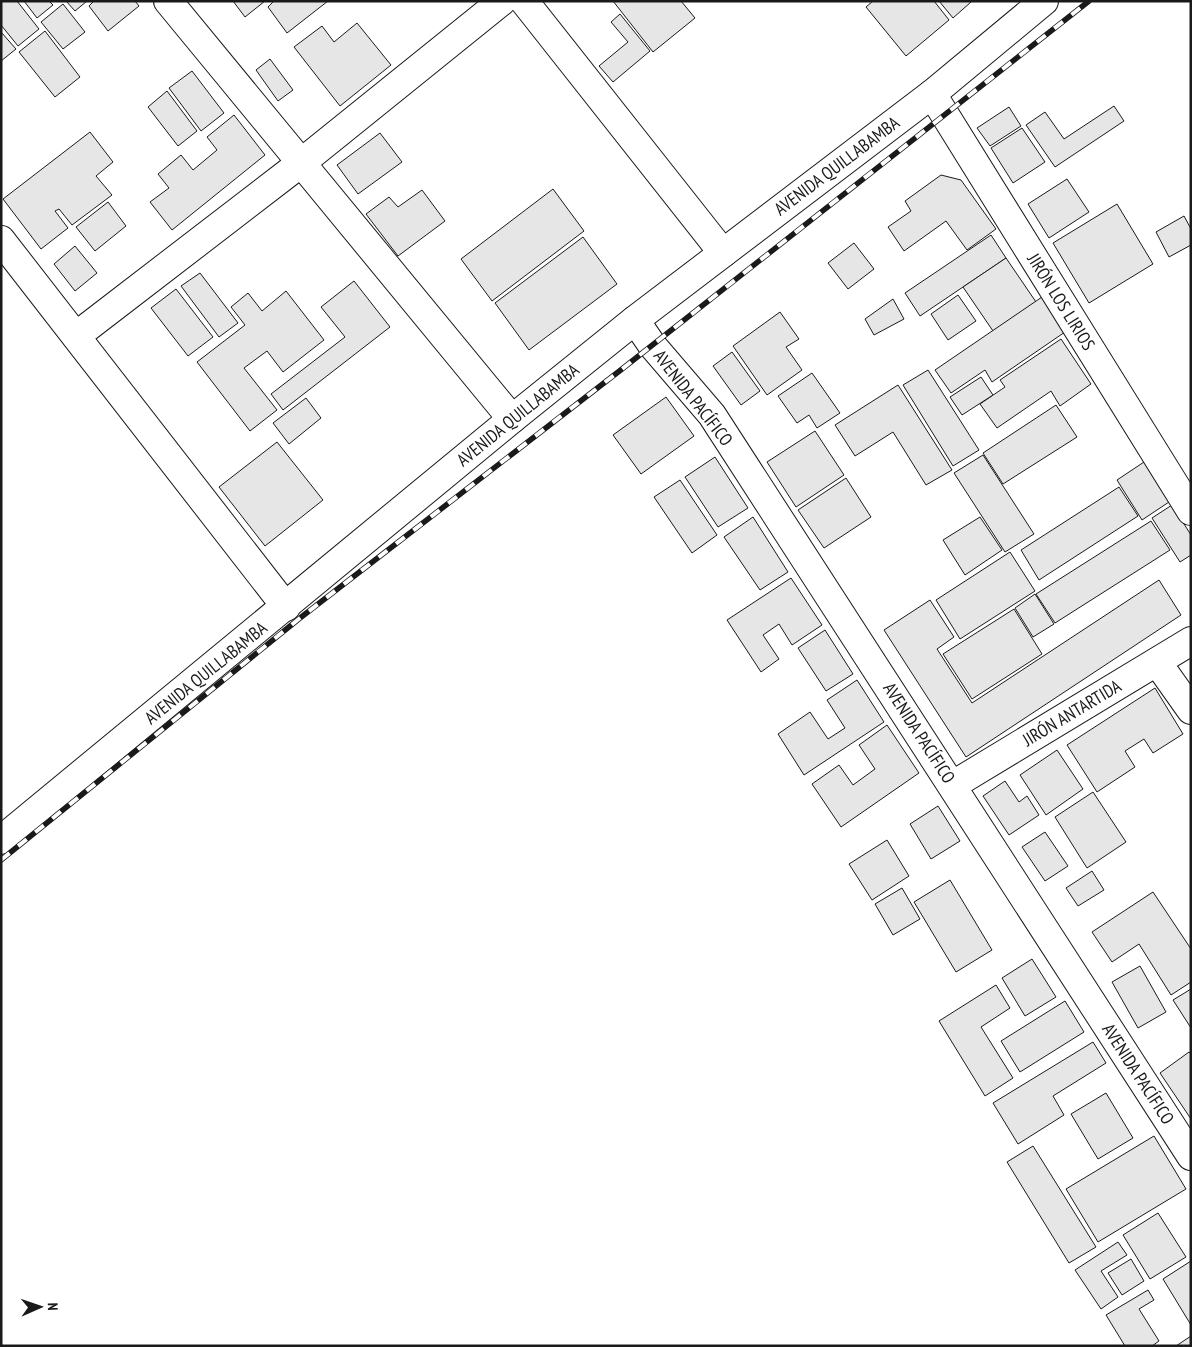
<svg xmlns="http://www.w3.org/2000/svg" width="1192" height="1347" viewBox="0 0 1192 1347" font-family="'PT Sans Narrow',sans-serif">
	<style>
		.building { fill: #e6e6e6; stroke: #1a1a1a }
		.lines { fill: none; stroke-linecap: round; stroke-linejoin: round }
		.minor-casing { stroke: #1a1a1a; stroke-width: 30 }
		.minor { stroke: #fff; stroke-width: 28 }
		.rail-casing { stroke: #1a1a1a; stroke-width: 5.5 }
		.rail { stroke: #fff; stroke-width: 4; stroke-dasharray: 11; stroke-linecap: butt }
		.labels { text-anchor: middle; stroke-width: 4; stroke-linejoin: round; paint-order: stroke }
		.street-label { font-size: 18px; fill: #1a1a1a; stroke: #fff }
	</style>
	<rect width="100%" height="100%" fill="#fff"/>
	<!-- building -->
	<g class="building">
		<path d="M 1,1 L 17,1 L 39,29 L 18,46 L 1,25 Z"/>
		<path d="M 24,1 L 49,1 L 53,5 L 37,18 Z"/>
		<path d="M 66,1 L 87,1 L 75,11 Z"/>
		<path d="M 94,1 L 135,1 L 139,6 L 108,31 L 89,6 Z"/>
		<path d="M 233,1 L 265,1 L 245,17 Z"/>
		<path d="M 274,1 L 328,1 L 287,33 L 268,7 Z"/>
		<path d="M 613,1 L 681,1 L 695,18 L 653,52 Z"/>
		<path d="M 873,1 L 934,1 L 949,20 L 906,56 L 866,7 Z"/>
		<path d="M 939,1 L 970,1 L 971,2 L 953,18 Z"/>
		<path d="M 63,4 L 85,32 L 63,49 L 41,22 Z"/>
		<path d="M 620,14 L 650,51 L 613,82 L 599,66 L 628,42 L 611,22 Z"/>
		<path d="M 357,23 L 391,65 L 340,106 L 294,47 L 322,26 L 334,42 Z"/>
		<path d="M 45,31 L 80,77 L 55,97 L 19,52 Z"/>
		<path d="M 1,32 L 16,49 L 1,61 Z"/>
		<path d="M 270,59 L 293,90 L 278,101 L 256,70 Z"/>
		<path d="M 192,71 L 224,113 L 201,131 L 169,88 Z"/>
		<path d="M 167,91 L 197,131 L 178,146 L 148,107 Z"/>
		<path d="M 1114,106 L 1124,121 L 1055,167 L 1026,125 L 1045,112 L 1064,139 Z"/>
		<path d="M 1009,107 L 1021,126 L 990,146 L 977,128 Z"/>
		<path d="M 234,115 L 265,155 L 172,230 L 150,202 L 169,188 L 158,174 L 181,155 L 193,170 L 217,150 L 207,137 Z"/>
		<path d="M 1022,128 L 1045,162 L 1013,183 L 991,148 Z"/>
		<path d="M 90,132 L 113,162 L 96,176 L 112,195 L 72,225 L 59,209 L 55,211 L 68,228 L 41,249 L 3,199 Z"/>
		<path d="M 380,133 L 402,162 L 358,194 L 337,165 Z"/>
		<path d="M 941,175 L 961,180 L 996,229 L 967,250 L 946,221 L 904,251 L 888,227 L 911,211 L 905,201 Z"/>
		<path d="M 1067,179 L 1089,212 L 1049,238 L 1028,204 Z"/>
		<path d="M 553,189 L 584,231 L 492,301 L 461,259 Z"/>
		<path d="M 422,190 L 445,221 L 398,256 L 366,214 L 389,197 L 398,207 Z"/>
		<path d="M 108,202 L 126,226 L 95,251 L 76,227 Z"/>
		<path d="M 1117,204 L 1153,264 L 1089,303 L 1053,243 Z"/>
		<path d="M 1184,216 L 1191,229 L 1191,245 L 1169,257 L 1156,232 Z"/>
		<path d="M 991,235 L 1006,258 L 920,316 L 905,293 Z"/>
		<path d="M 583,237 L 617,284 L 529,350 L 495,303 Z"/>
		<path d="M 854,243 L 874,269 L 848,289 L 828,263 Z"/>
		<path d="M 75,246 L 97,273 L 75,291 L 54,264 Z"/>
		<path d="M 1006,258 L 1036,302 L 993,331 L 963,287 Z"/>
		<path d="M 200,273 L 238,323 L 219,337 L 181,286 Z"/>
		<path d="M 354,281 L 390,327 L 283,410 L 271,394 L 345,337 L 321,307 Z"/>
		<path d="M 176,289 L 213,337 L 188,356 L 151,308 Z"/>
		<path d="M 286,291 L 324,340 L 283,372 L 267,351 L 244,368 L 277,410 L 250,431 L 197,362 L 245,325 L 231,307 L 248,293 L 262,311 Z"/>
		<path d="M 958,295 L 976,321 L 948,340 L 931,314 Z"/>
		<path d="M 1042,297 L 1065,332 L 992,382 L 985,370 L 951,393 L 935,370 Z"/>
		<path d="M 893,299 L 904,319 L 874,335 L 865,319 Z"/>
		<path d="M 780,312 L 799,339 L 786,347 L 802,370 L 767,395 L 733,346 Z"/>
		<path d="M 1061,339 L 1091,384 L 1060,406 L 1051,391 L 997,428 L 980,404 L 1005,387 L 1000,380 Z"/>
		<path d="M 732,352 L 760,391 L 741,405 L 713,366 Z"/>
		<path d="M 928,370 L 979,450 L 953,466 L 903,385 Z"/>
		<path d="M 812,373 L 840,413 L 817,428 L 809,415 L 797,423 L 778,396 Z"/>
		<path d="M 981,377 L 993,395 L 962,415 L 950,397 Z"/>
		<path d="M 898,385 L 952,470 L 926,485 L 893,432 L 855,456 L 835,425 Z"/>
		<path d="M 666,397 L 694,436 L 641,474 L 613,435 Z"/>
		<path d="M 306,398 L 321,418 L 289,444 L 273,423 Z"/>
		<path d="M 1056,405 L 1077,437 L 1003,484 L 983,453 Z"/>
		<path d="M 815,431 L 844,475 L 796,507 L 767,462 Z"/>
		<path d="M 277,442 L 323,500 L 265,546 L 219,487 Z"/>
		<path d="M 983,455 L 1034,534 L 1005,552 L 954,473 Z"/>
		<path d="M 715,457 L 748,508 L 718,527 L 685,477 Z"/>
		<path d="M 1144,462 L 1169,502 L 1142,520 L 1117,480 Z"/>
		<path d="M 846,478 L 871,517 L 824,548 L 798,510 Z"/>
		<path d="M 680,480 L 717,535 L 692,553 L 654,497 Z"/>
		<path d="M 1119,487 L 1138,516 L 1039,580 L 1021,550 Z"/>
		<path d="M 1172,505 L 1191,535 L 1191,555 L 1180,562 L 1152,518 Z"/>
		<path d="M 753,517 L 788,572 L 760,590 L 724,537 Z"/>
		<path d="M 980,517 L 1002,550 L 965,575 L 943,540 Z"/>
		<path d="M 1151,521 L 1170,550 L 1055,623 L 1036,594 Z"/>
		<path d="M 1010,552 L 1035,591 L 960,639 L 936,600 Z"/>
		<path d="M 791,578 L 822,625 L 792,645 L 779,624 L 763,635 L 779,659 L 761,672 L 727,620 Z"/>
		<path d="M 1159,580 L 1181,615 L 966,757 L 884,630 L 930,600 L 954,637 L 937,649 L 972,703 Z"/>
		<path d="M 1035,594 L 1054,624 L 1033,637 L 1015,608 Z"/>
		<path d="M 1014,609 L 1042,654 L 972,699 L 943,654 Z"/>
		<path d="M 825,630 L 853,674 L 826,691 L 798,648 Z"/>
		<path d="M 857,680 L 884,722 L 804,775 L 778,734 L 810,712 L 828,739 L 845,728 L 827,700 Z"/>
		<path d="M 1155,688 L 1183,734 L 1153,753 L 1144,739 L 1125,751 L 1135,767 L 1097,792 L 1067,745 Z"/>
		<path d="M 887,725 L 919,773 L 841,827 L 812,784 L 839,765 L 853,785 L 875,769 L 859,745 Z"/>
		<path d="M 1057,750 L 1083,789 L 1046,815 L 1020,775 Z"/>
		<path d="M 1005,781 L 1019,802 L 1027,796 L 1039,815 L 1009,835 L 983,796 Z"/>
		<path d="M 1093,792 L 1126,842 L 1087,868 L 1055,817 Z"/>
		<path d="M 938,806 L 960,841 L 931,859 L 910,824 Z"/>
		<path d="M 1045,832 L 1068,866 L 1045,881 L 1022,847 Z"/>
		<path d="M 887,840 L 909,876 L 872,900 L 849,864 Z"/>
		<path d="M 1092,871 L 1104,890 L 1078,906 L 1066,888 Z"/>
		<path d="M 950,880 L 992,950 L 956,972 L 914,902 Z"/>
		<path d="M 902,888 L 920,919 L 893,935 L 875,904 Z"/>
		<path d="M 1153,892 L 1191,949 L 1191,982 L 1171,995 L 1139,944 L 1112,962 L 1092,932 Z"/>
		<path d="M 1032,959 L 1056,997 L 1025,1016 L 1002,978 Z"/>
		<path d="M 1140,966 L 1166,1012 L 1138,1028 L 1112,982 Z"/>
		<path d="M 996,985 L 1010,1008 L 981,1027 L 1013,1078 L 985,1096 L 939,1021 Z"/>
		<path d="M 1191,989 L 1191,1028 L 1173,1000 Z"/>
		<path d="M 1065,1001 L 1084,1032 L 1020,1072 L 1001,1041 Z"/>
		<path d="M 1093,1042 L 1106,1063 L 1053,1096 L 1064,1115 L 1018,1144 L 993,1103 Z"/>
		<path d="M 1189,1052 L 1191,1054 L 1191,1119 L 1160,1073 Z"/>
		<path d="M 1106,1093 L 1133,1138 L 1098,1159 L 1071,1114 Z"/>
		<path d="M 1154,1136 L 1186,1189 L 1098,1242 L 1066,1189 Z"/>
		<path d="M 1033,1146 L 1096,1247 L 1069,1263 L 1007,1162 Z"/>
		<path d="M 1158,1213 L 1186,1257 L 1150,1279 L 1123,1235 Z"/>
		<path d="M 1118,1242 L 1127,1255 L 1101,1271 L 1118,1297 L 1101,1309 L 1075,1270 Z"/>
		<path d="M 1131,1259 L 1144,1281 L 1122,1295 L 1108,1273 Z"/>
		<path d="M 1191,1261 L 1191,1325 L 1163,1279 Z"/>
		<path d="M 1148,1290 L 1154,1300 L 1139,1309 L 1159,1341 L 1152,1346 L 1125,1346 L 1106,1315 Z"/>
		<path d="M 1191,1336 L 1191,1346 L 1176,1346 Z"/>
	</g>
	<g class="lines">
		<!-- minor casing -->
		<g class="minor-casing">
			<g id="minor">
				<path d="M 168,1 L 512,419"/>
				<path d="M 524,1 L 723,253"/>
				<path d="M 932,94 L 1191,511"/>
				<path d="M 1,240 L 286,607"/>
				<path d="M 635,320 L 652,345 L 712,415 L 1191,1156"/>
				<path d="M 76,336 L 301,163 L 502,1"/>
				<path d="M 1157,662 L 1191,710"/>
				<path d="M 953,785 L 1191,641"/>
				<path d="M 1,840 L 512,419 L 635,320 L 932,94 L 1044,1"/>
			</g>
		</g>
		<!-- minor -->
		<use href="#minor" class="minor"/>
		<!-- rail casing -->
		<g class="rail-casing">
			<path id="rail" d="M 1,860 L 300,618 L 622,369 L 1089,1"/>
		</g>
		<!-- rail -->
		<use href="#rail" class="rail"/>
	</g>
	<g class="labels">
		<!-- street labels -->
		<g class="street-label">
			<text transform="translate(837 166) rotate(-37)" y="6">AVENIDA QUILLABAMBA</text>
			<text transform="translate(1061 302) rotate(58)" y="6">JIRÓN LOS LIRIOS</text>
			<text transform="translate(693 398) rotate(52)" y="6">AVENIDA PACÍFICO</text>
			<text transform="translate(518 415) rotate(-39)" y="6">AVENIDA QUILLABAMBA</text>
			<text transform="translate(206 673) rotate(-39)" y="6">AVENIDA QUILLABAMBA</text>
			<text transform="translate(1072 713) rotate(-31)" y="6">JIRÓN ANTARTIDA</text>
			<text transform="translate(919 733) rotate(57)" y="6">AVENIDA PACÍFICO</text>
			<text transform="translate(1138 1074) rotate(57)" y="6">AVENIDA PACÍFICO</text>
		</g>
	</g>
	<!-- border -->
	<rect width="1192" height="1347" fill="none" stroke="#1a1a1a" stroke-width="5"/>
	<!-- north arrow -->
	<g transform="translate(40 1307) rotate(88)" stroke="#ffffff" stroke-width="4" paint-order="stroke">
	<path d="M0-4L9 19L0 12L-9 19Z" fill="#1a1a1a"/>
	<text y="-8" font-size="14" font-weight="bold" text-anchor="middle" fill="#1a1a1a">N</text>
	</g>
</svg>
